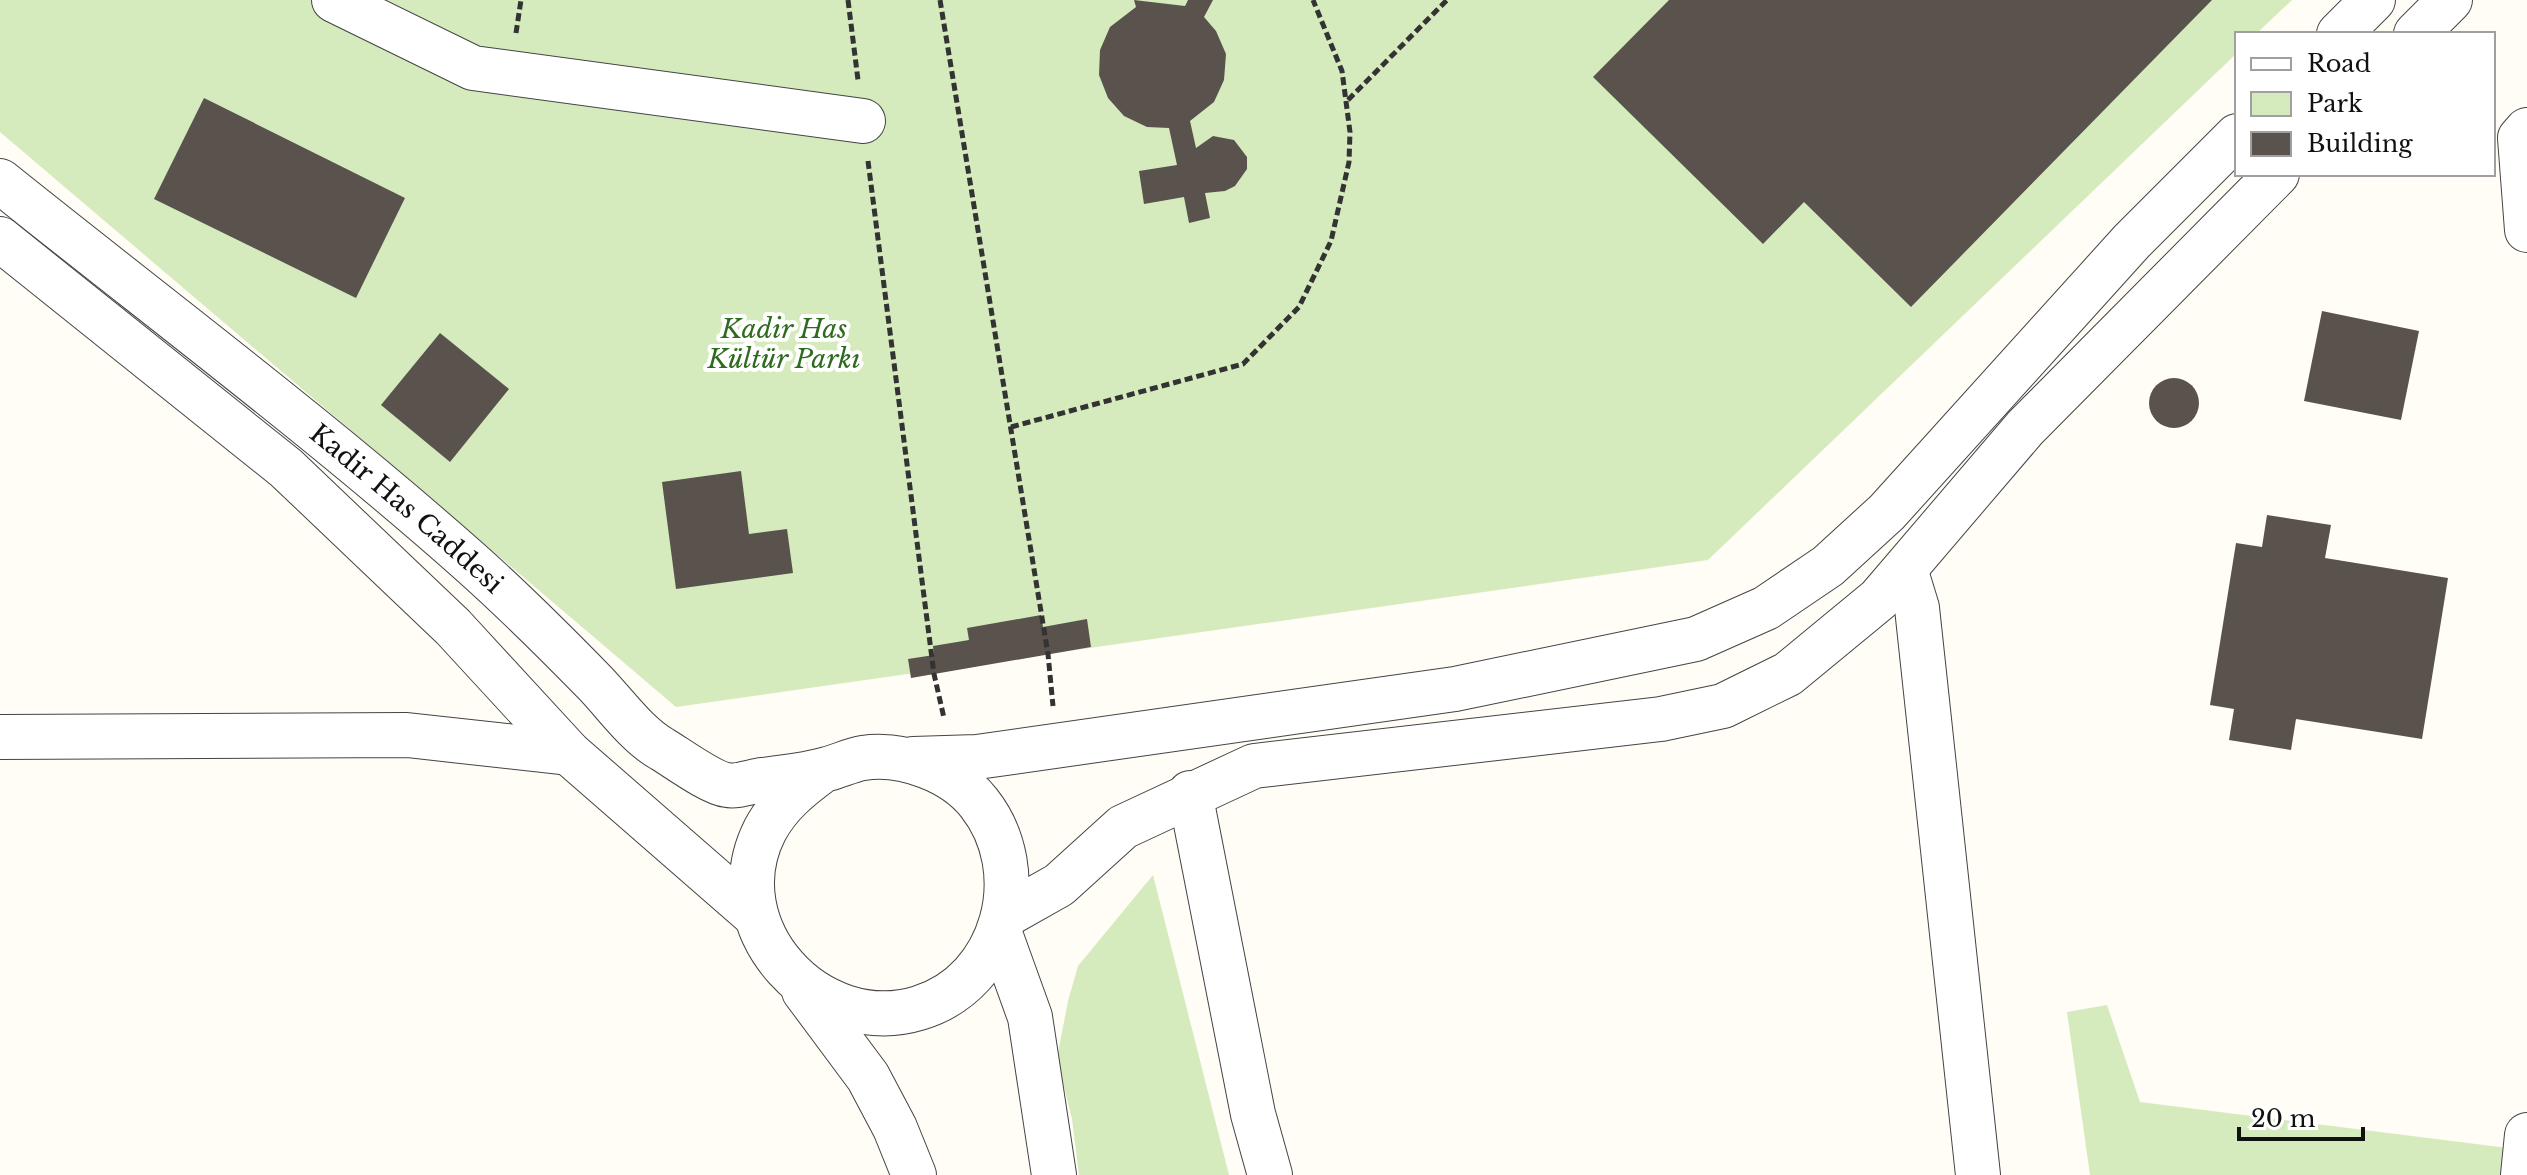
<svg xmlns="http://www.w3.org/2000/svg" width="2527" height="1175" viewBox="0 0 2527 1175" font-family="'Libre Baskerville',serif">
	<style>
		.green { fill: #d5ebbd }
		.building { fill: #5a524d }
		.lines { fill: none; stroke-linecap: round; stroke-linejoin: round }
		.minor-casing { stroke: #444; stroke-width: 46 }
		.path { stroke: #333; stroke-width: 5; stroke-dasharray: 8 4; stroke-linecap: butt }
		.minor { stroke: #fff; stroke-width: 44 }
		.labels { text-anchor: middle; stroke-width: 8; stroke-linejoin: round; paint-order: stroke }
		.park-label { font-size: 26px; font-style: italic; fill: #2f6b1f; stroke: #fff }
		.street-label { font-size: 26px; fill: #111; stroke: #fff }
	</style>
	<rect width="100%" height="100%" fill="#fffdf5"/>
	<!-- green -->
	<g class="green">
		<path d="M 0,0 L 2292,0 L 2256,34 L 2237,34 L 2237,53 L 1708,560 L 676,707 L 0,132 Z"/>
		<path d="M 1153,875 L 1229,1175 L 1079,1175 L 1072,1119 L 1057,1058 L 1068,1001 L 1078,966 Z"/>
		<path d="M 2107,1005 L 2140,1102 L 2508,1148 L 2505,1175 L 2090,1175 L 2067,1012 Z"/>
	</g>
	<!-- building -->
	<g class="building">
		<path d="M 1134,0 L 1185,6 L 1188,0 L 1213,0 L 1204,17 L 1216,31 L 1226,54 L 1224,80 L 1214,102 L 1190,121 L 1196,148 L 1213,136 L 1234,140 L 1247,157 L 1247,169 L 1235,186 L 1225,191 L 1205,193 L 1210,218 L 1189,223 L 1184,197 L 1144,204 L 1139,171 L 1177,165 L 1169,128 L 1147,127 L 1124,116 L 1108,98 L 1099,75 L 1100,50 L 1110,27 L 1136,7 Z"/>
		<path d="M 1669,0 L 2212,0 L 1911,307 L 1804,202 L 1763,244 L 1593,77 Z"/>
		<path d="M 204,98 L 405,198 L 356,298 L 154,199 Z"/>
		<path d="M 2322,311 L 2419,331 L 2401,420 L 2304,401 Z"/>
		<path d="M 440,333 L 509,389 L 450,462 L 381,405 Z"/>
		<circle cx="2174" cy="403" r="25"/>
		<path d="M 741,471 L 749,534 L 787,529 L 793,573 L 676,589 L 662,482 Z"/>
		<path d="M 2267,515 L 2331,525 L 2325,558 L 2448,578 L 2422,739 L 2296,719 L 2291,750 L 2229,740 L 2234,709 L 2210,705 L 2236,543 L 2262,547 Z"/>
		<path d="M 1041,615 L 1043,627 L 1087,619 L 1091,647 L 911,678 L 908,659 L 934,655 L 933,646 L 969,640 L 967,628 Z"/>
	</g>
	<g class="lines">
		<!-- minor casing -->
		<g class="minor-casing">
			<g id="minor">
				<path d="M 334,0 L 473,68 L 863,121"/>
				<path d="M 2339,34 L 2373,0"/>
				<path d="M 2416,34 L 2450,0"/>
				<path d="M 2527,130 L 2520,138 L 2527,230"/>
				<path id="s1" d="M 0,181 C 157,307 319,428 469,561 C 513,600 555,642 596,684 C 616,705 637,735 662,749 C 677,758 711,783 727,785 C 737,787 753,781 763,780 C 784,777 807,775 827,769 C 839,766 851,760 863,758 C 903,752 954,771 979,803 C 1033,871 1005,982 919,1008 C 818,1039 715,928 765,830 C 779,804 799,788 822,771"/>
				<path d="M 0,239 L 286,468 L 453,627 L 569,753 L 756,916"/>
				<path d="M 1906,572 L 1917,608 L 1978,1175"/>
				<path d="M 0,737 L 407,735 L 569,753"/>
				<path d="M 913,759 L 977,757 L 1455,689 L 1696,639 L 1766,608 L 1828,566 L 1887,512 L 2132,241 L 2237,136"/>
				<path d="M 1190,793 L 1253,1114 L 1270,1175"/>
				<path d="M 1004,916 L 1059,885 L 1123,827 L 1254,766 L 1661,719 L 1723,706 L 1788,674 L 1879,599 L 2025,428 L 2277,174"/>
				<path d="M 999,931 L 1030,1017 L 1054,1175"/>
				<path d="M 804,991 L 868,1077 L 895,1128 L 914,1175"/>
				<path d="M 2523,1175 L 2527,1135"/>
			</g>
		</g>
		<!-- path -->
		<g class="path">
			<path d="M 848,0 L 858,80"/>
			<path d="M 940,0 L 1048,654 L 1053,706"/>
			<path d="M 516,33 L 521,0"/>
			<path d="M 1348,100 L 1447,0"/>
			<path d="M 868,161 L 934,674 L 944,718"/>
			<path d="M 1011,427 L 1243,364 L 1299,307 L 1331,241 L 1349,162 L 1350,132 L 1342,71 L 1313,0"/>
		</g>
		<!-- minor -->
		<use href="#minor" class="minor"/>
	</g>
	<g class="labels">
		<!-- park labels -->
		<g class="park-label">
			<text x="784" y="338">Kadir Has<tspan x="784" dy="30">Kültür Parkı</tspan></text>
		</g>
		<!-- street labels -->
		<g class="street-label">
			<text dy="9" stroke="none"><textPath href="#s1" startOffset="522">Kadir Has Caddesi</textPath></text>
		</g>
	</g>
	<!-- legend -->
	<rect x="2235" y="32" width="260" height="144" fill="#ffffff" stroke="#a0a0a0" stroke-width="2"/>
	<rect x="2251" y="58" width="40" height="12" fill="#ffffff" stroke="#a0a0a0" stroke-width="2"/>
	<text x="2307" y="72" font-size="24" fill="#111111">Road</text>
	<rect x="2251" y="92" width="40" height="24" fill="#d5ebbd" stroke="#a0a0a0" stroke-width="2"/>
	<text x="2307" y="112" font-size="24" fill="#111111">Park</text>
	<rect x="2251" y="132" width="40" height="24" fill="#5a524d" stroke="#a0a0a0" stroke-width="2"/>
	<text x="2307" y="152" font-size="24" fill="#111111">Building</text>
	<!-- scale -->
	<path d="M2239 1127v12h124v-12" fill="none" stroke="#111111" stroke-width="4"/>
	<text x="2251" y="1127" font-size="24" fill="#111111" stroke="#ffffff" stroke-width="6" paint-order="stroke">20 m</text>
</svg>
